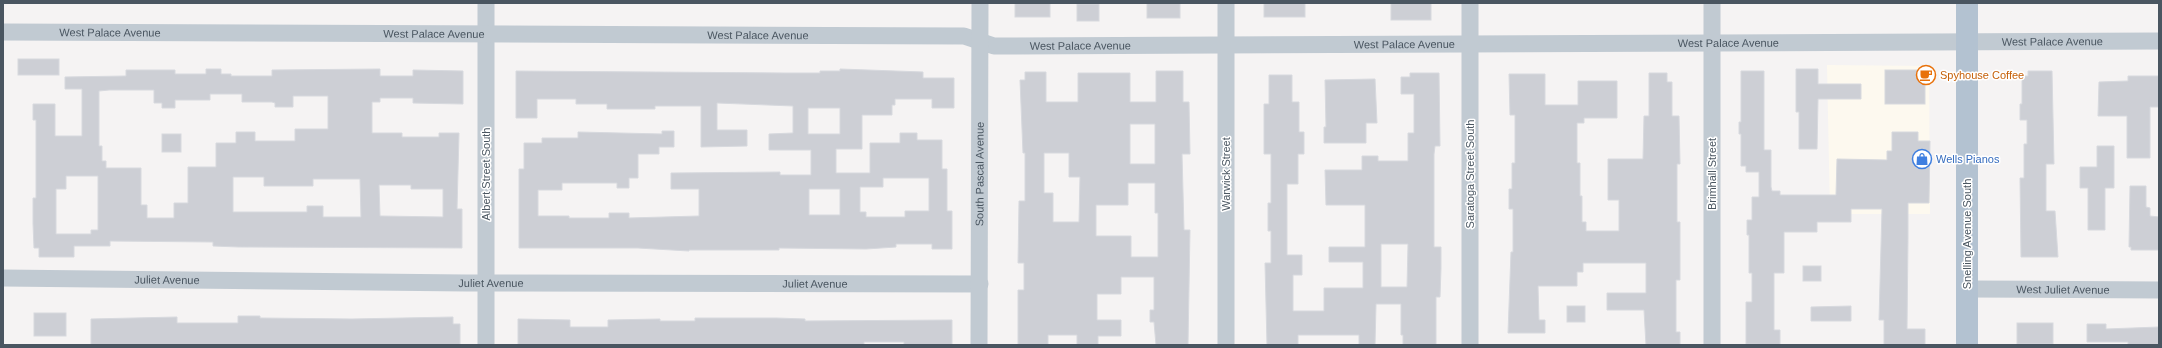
<svg xmlns="http://www.w3.org/2000/svg" width="2162" height="348" viewBox="0 0 2162 348" font-family="Arial,sans-serif">
	<style>
		.commercial { fill: #fdf9ef }
		.building { fill: #cdcfd5; stroke: #d7d9de; fill-rule: evenodd }
		.lines { fill: none; stroke-linecap: round; stroke-linejoin: round }
		.street { stroke: #c1cad2; stroke-width: 17 }
		.primary { stroke: #b3c2d1; stroke-width: 22 }
		.labels { text-anchor: middle; stroke-width: 3; stroke-linejoin: round; paint-order: stroke }
		.street-label { font-size: 11px; fill: #4a5661; stroke: #fff }
		.food-label { font-size: 11px; fill: #c56008; stroke: #fff; text-anchor: start }
		.shop-label { font-size: 11px; fill: #366cbe; stroke: #fff; text-anchor: start }
	</style>
	<rect width="100%" height="100%" fill="#f5f3f3"/>
	<!-- commercial -->
	<path class="commercial" d="M 1827,65 L 1929,66 L 1930,214 L 1830,214 Z"/>
	<!-- building -->
	<g class="building">
		<rect x="1015" y="3" width="35" height="14"/>
		<rect x="1147" y="3" width="33" height="15"/>
		<rect x="1264" y="3" width="41" height="14"/>
		<rect x="1391" y="3" width="40" height="17"/>
		<rect x="1077" y="4" width="22" height="17"/>
		<rect x="18" y="59" width="41" height="16"/>
		<path d="M 206,69 L 221,69 L 221,74 L 231,74 L 231,76 L 272,76 L 272,70 L 380,69 L 380,76 L 413,76 L 413,70 L 463,71 L 463,104 L 413,103 L 413,98 L 380,98 L 380,102 L 372,102 L 372,133 L 402,133 L 402,137 L 439,137 L 439,133 L 459,133 L 457,209 L 462,209 L 462,248 L 239,247 L 213,246 L 213,242 L 110,241 L 110,246 L 74,246 L 74,257 L 39,257 L 39,248 L 34,248 L 33,223 L 33,198 L 36,198 L 36,120 L 33,120 L 33,104 L 55,104 L 55,136 L 82,136 L 82,89 L 65,89 L 65,77 L 126,76 L 126,70 L 175,70 L 175,74 L 206,74 ZM 109,90 L 154,90 L 154,103 L 162,103 L 162,108 L 175,108 L 175,100 L 210,100 L 210,94 L 242,94 L 242,102 L 272,102 L 275,103 L 275,107 L 293,107 L 293,96 L 328,96 L 328,129 L 295,129 L 295,141 L 255,141 L 255,132 L 236,132 L 236,143 L 216,143 L 216,167 L 188,167 L 188,203 L 174,203 L 174,218 L 147,218 L 147,205 L 141,205 L 141,168 L 106,168 L 106,161 L 102,161 L 102,146 L 99,146 L 99,91 ZM 66,176 L 98,176 L 98,230 L 91,230 L 91,234 L 56,234 L 56,189 L 66,189 ZM 233,177 L 264,177 L 264,186 L 313,186 L 313,179 L 360,179 L 361,217 L 323,217 L 323,206 L 307,206 L 307,212 L 233,212 ZM 379,185 L 411,185 L 411,189 L 443,189 L 443,217 L 380,216 Z"/>
		<path d="M 840,69 L 923,72 L 923,78 L 954,78 L 954,108 L 932,108 L 932,99 L 895,99 L 895,105 L 892,105 L 892,115 L 862,115 L 862,149 L 836,149 L 836,173 L 870,173 L 870,143 L 900,143 L 900,133 L 917,133 L 917,140 L 942,140 L 942,169 L 947,169 L 947,211 L 952,211 L 952,249 L 932,249 L 932,244 L 896,244 L 896,247 L 866,249 L 779,248 L 779,250 L 689,250 L 689,251 L 638,248 L 519,248 L 519,169 L 524,169 L 524,143 L 542,143 L 542,138 L 578,138 L 578,132 L 662,134 L 662,131 L 674,131 L 674,147 L 659,147 L 659,154 L 638,154 L 638,178 L 629,178 L 629,188 L 617,188 L 617,183 L 562,183 L 562,190 L 538,190 L 538,216 L 569,216 L 569,218 L 609,218 L 609,213 L 629,213 L 629,218 L 699,216 L 699,189 L 671,189 L 671,173 L 780,172 L 780,175 L 811,175 L 811,150 L 769,150 L 769,134 L 793,133 L 793,106 L 717,103 L 717,130 L 747,130 L 747,146 L 701,147 L 701,106 L 655,106 L 655,109 L 607,109 L 607,104 L 576,104 L 576,99 L 537,99 L 537,118 L 516,118 L 516,71 L 785,73 L 820,73 L 820,71 L 840,71 ZM 808,108 L 840,108 L 840,134 L 808,134 ZM 883,178 L 929,178 L 929,211 L 905,211 L 905,217 L 866,217 L 866,212 L 860,212 L 860,187 L 883,187 ZM 809,189 L 840,189 L 840,215 L 809,215 Z"/>
		<path d="M 1796,69 L 1818,69 L 1818,84 L 1861,84 L 1861,99 L 1818,99 L 1817,149 L 1799,149 L 1799,112 L 1796,112 Z"/>
		<rect x="1885" y="70" width="40" height="34"/>
		<path d="M 1156,71 L 1183,71 L 1183,102 L 1189,102 L 1190,154 L 1182,154 L 1184,230 L 1190,230 L 1188,345 L 1156,345 L 1154,322 L 1150,322 L 1150,310 L 1154,310 L 1154,277 L 1121,277 L 1121,294 L 1097,294 L 1097,320 L 1121,320 L 1121,336 L 1098,336 L 1098,345 L 1077,345 L 1077,335 L 1048,335 L 1048,345 L 1018,345 L 1018,290 L 1024,290 L 1024,263 L 1018,263 L 1019,201 L 1025,201 L 1025,153 L 1023,153 L 1020,80 L 1025,80 L 1025,72 L 1046,72 L 1046,102 L 1078,102 L 1078,73 L 1130,73 L 1130,102 L 1156,102 ZM 1130,124 L 1155,124 L 1155,164 L 1130,164 ZM 1044,153 L 1069,153 L 1069,177 L 1080,177 L 1079,222 L 1053,222 L 1053,193 L 1044,193 ZM 1128,183 L 1155,183 L 1155,213 L 1158,213 L 1158,257 L 1131,257 L 1131,236 L 1096,236 L 1096,205 L 1128,205 Z"/>
		<path d="M 1741,71 L 1764,71 L 1764,150 L 1771,150 L 1771,187 L 1772,191 L 1780,191 L 1780,195 L 1836,195 L 1837,159 L 1887,160 L 1887,151 L 1892,151 L 1892,132 L 1918,132 L 1918,141 L 1930,141 L 1929,203 L 1908,203 L 1908,238 L 1907,329 L 1925,329 L 1925,345 L 1884,345 L 1884,320 L 1879,320 L 1882,209 L 1851,209 L 1851,222 L 1817,222 L 1817,232 L 1784,232 L 1784,273 L 1774,273 L 1774,330 L 1780,330 L 1780,345 L 1746,344 L 1746,302 L 1752,302 L 1752,273 L 1749,273 L 1749,235 L 1747,235 L 1747,220 L 1752,220 L 1752,197 L 1759,197 L 1759,172 L 1746,172 L 1746,166 L 1741,166 L 1741,134 L 1739,134 L 1739,122 L 1741,122 Z"/>
		<path d="M 2028,71 L 2052,71 L 2054,164 L 2046,164 L 2046,211 L 2055,211 L 2058,257 L 2021,257 L 2020,178 L 2024,178 L 2024,144 L 2027,144 L 2027,120 L 2020,120 L 2020,104 L 2022,104 L 2022,76 L 2028,76 Z"/>
		<path d="M 1410,73 L 1439,73 L 1440,146 L 1435,146 L 1434,154 L 1434,247 L 1441,247 L 1441,268 L 1440,297 L 1436,297 L 1436,345 L 1403,345 L 1403,335 L 1401,335 L 1401,304 L 1376,304 L 1375,345 L 1359,345 L 1359,335 L 1298,335 L 1298,345 L 1267,345 L 1265,263 L 1271,263 L 1271,231 L 1268,231 L 1268,203 L 1271,203 L 1271,154 L 1264,154 L 1264,104 L 1269,104 L 1269,75 L 1292,75 L 1292,102 L 1299,102 L 1299,132 L 1304,132 L 1304,154 L 1298,154 L 1298,184 L 1287,184 L 1287,255 L 1302,255 L 1302,275 L 1293,275 L 1293,311 L 1324,311 L 1324,288 L 1363,288 L 1363,262 L 1329,262 L 1329,247 L 1365,247 L 1365,205 L 1326,205 L 1325,170 L 1362,170 L 1362,156 L 1378,156 L 1378,161 L 1408,161 L 1408,133 L 1414,133 L 1414,94 L 1401,94 L 1401,77 L 1410,77 ZM 1381,244 L 1408,244 L 1407,287 L 1381,287 Z"/>
		<path d="M 1649,73 L 1667,73 L 1667,82 L 1672,82 L 1672,116 L 1679,116 L 1680,164 L 1677,164 L 1677,222 L 1680,222 L 1680,280 L 1676,280 L 1676,332 L 1680,332 L 1680,345 L 1646,345 L 1644,310 L 1607,310 L 1607,293 L 1646,293 L 1646,263 L 1583,263 L 1583,272 L 1577,272 L 1577,286 L 1538,286 L 1539,320 L 1545,320 L 1545,333 L 1508,333 L 1511,252 L 1513,252 L 1513,209 L 1509,209 L 1509,189 L 1512,189 L 1512,163 L 1515,163 L 1515,115 L 1510,115 L 1509,74 L 1545,74 L 1545,105 L 1578,105 L 1578,81 L 1617,81 L 1617,118 L 1584,118 L 1584,123 L 1577,123 L 1577,163 L 1580,163 L 1580,196 L 1582,196 L 1582,222 L 1586,222 L 1586,231 L 1619,231 L 1619,200 L 1608,200 L 1608,159 L 1643,159 L 1644,116 L 1649,116 Z"/>
		<path d="M 2128,76 L 2159,76 L 2159,107 L 2150,107 L 2150,158 L 2127,158 L 2127,116 L 2098,116 L 2099,82 L 2128,81 Z"/>
		<path d="M 1375,79 L 1377,123 L 1366,123 L 1366,143 L 1324,143 L 1324,127 L 1326,127 L 1325,80 Z"/>
		<rect x="162" y="134" width="19" height="18"/>
		<path d="M 2097,146 L 2114,146 L 2114,188 L 2105,188 L 2105,230 L 2088,230 L 2088,188 L 2080,188 L 2080,167 L 2097,167 Z"/>
		<path d="M 2130,186 L 2146,186 L 2146,207 L 2150,208 L 2150,216 L 2159,217 L 2159,250 L 2131,250 L 2131,247 L 2129,247 Z"/>
		<rect x="1803" y="266" width="18" height="15"/>
		<rect x="1567" y="306" width="18" height="16"/>
		<path d="M 1851,306 L 1851,321 L 1811,321 L 1811,307 Z"/>
		<rect x="34" y="313" width="32" height="23"/>
		<path d="M 238,316 L 260,316 L 260,318 L 352,319 L 453,317 L 453,324 L 460,324 L 460,345 L 91,345 L 91,319 L 177,317 L 177,323 L 238,323 Z"/>
		<path d="M 695,318 L 776,318 L 805,319 L 805,321 L 952,320 L 952,345 L 904,345 L 904,342 L 864,342 L 864,345 L 518,345 L 518,319 L 570,320 L 570,327 L 608,327 L 608,320 L 660,319 L 660,321 L 695,321 Z"/>
		<rect x="2017" y="323" width="36" height="21"/>
		<path d="M 2087,324 L 2106,324 L 2106,329 L 2159,327 L 2159,345 L 2128,345 L 2128,342 L 2087,342 Z"/>
	</g>
	<g class="lines">
		<!-- street -->
		<g class="street">
			<path d="M 486,3 L 486,345"/>
			<path d="M 1712,3 L 1712,345"/>
			<path id="s1" d="M 3,32 L 964,36 L 994,46 L 2159,41"/>
			<path id="s2" d="M 3,278 L 466,283 L 980,284"/>
			<path id="s3" d="M 1966,289 L 2159,290"/>
			<path id="s4" d="M 979,345 L 980,3"/>
			<path d="M 1226,345 L 1226,3"/>
			<path d="M 1470,345 L 1470,3"/>
		</g>
		<!-- primary -->
		<path class="primary" d="M 1967,345 L 1967,3"/>
	</g>
	<!-- icons -->
	<defs>
		<g id="cafe-ring" transform="scale(1)"><circle r="9.5" fill="#fff" stroke="#e8710a" stroke-width="1.5"/><path d="M-5.5-4.5H6V0H3Q3 3.5 0 3.5H-2.5Q-5.5 3.5-5.5 0ZM3-3.2v2h1.7v-2ZM-6 4.5H4V6H-6Z" fill="#e8710a"/></g>
		<g id="shop-ring" transform="scale(1)"><circle r="9.5" fill="#fff" stroke="#3f7fe0" stroke-width="1.5"/><path d="M-5-2.5h2.3a2.7 3.5 0 0 1 5.4 0H5L5.5 6h-11ZM-1.5-2.5h3a1.5 2.3 0 0 0-3 0Z" fill="#3f7fe0"/></g>
	</defs>
	<g fill-rule="evenodd">
		<use href="#cafe-ring" x="1926" y="75"/>
		<use href="#shop-ring" x="1922" y="159"/>
	</g>
	<g class="labels">
		<!-- street labels -->
		<g class="street-label">
			<text dy="4" stroke="none"><textPath href="#s1" startOffset="107">West Palace Avenue</textPath></text>
			<text dy="4" stroke="none"><textPath href="#s1" startOffset="431">West Palace Avenue</textPath></text>
			<text dy="4" stroke="none"><textPath href="#s1" startOffset="755">West Palace Avenue</textPath></text>
			<text dy="4" stroke="none"><textPath href="#s1" startOffset="2051">West Palace Avenue</textPath></text>
			<text dy="4" stroke="none"><textPath href="#s1" startOffset="1727">West Palace Avenue</textPath></text>
			<text dy="4" stroke="none"><textPath href="#s1" startOffset="1403">West Palace Avenue</textPath></text>
			<text dy="4" stroke="none"><textPath href="#s1" startOffset="1079">West Palace Avenue</textPath></text>
			<text transform="translate(486 174) rotate(-90)" y="4">Albert Street South</text>
			<text dy="4" stroke="none"><textPath href="#s4" startOffset="171">South Pascal Avenue</textPath></text>
			<text transform="translate(1226 174) rotate(-90)" y="4">Warwick Street</text>
			<text transform="translate(1470 174) rotate(-90)" y="4">Saratoga Street South</text>
			<text transform="translate(1712 174) rotate(-90)" y="4">Brimhall Street</text>
			<text transform="translate(1967 234) rotate(-90)" y="4">Snelling Avenue South</text>
			<text dy="4" stroke="none"><textPath href="#s2" startOffset="164">Juliet Avenue</textPath></text>
			<text dy="4" stroke="none"><textPath href="#s2" startOffset="488">Juliet Avenue</textPath></text>
			<text dy="4" stroke="none"><textPath href="#s2" startOffset="812">Juliet Avenue</textPath></text>
			<text dy="4" stroke="none"><textPath href="#s3" startOffset="97">West Juliet Avenue</textPath></text>
		</g>
		<!-- food labels -->
		<g class="food-label">
			<text x="1940" y="79">Spyhouse Coffee</text>
		</g>
		<!-- shop labels -->
		<g class="shop-label">
			<text x="1936" y="163">Wells Pianos</text>
		</g>
	</g>
	<!-- border -->
	<rect width="2162" height="348" fill="none" stroke="#4a5661" stroke-width="8"/>
</svg>
